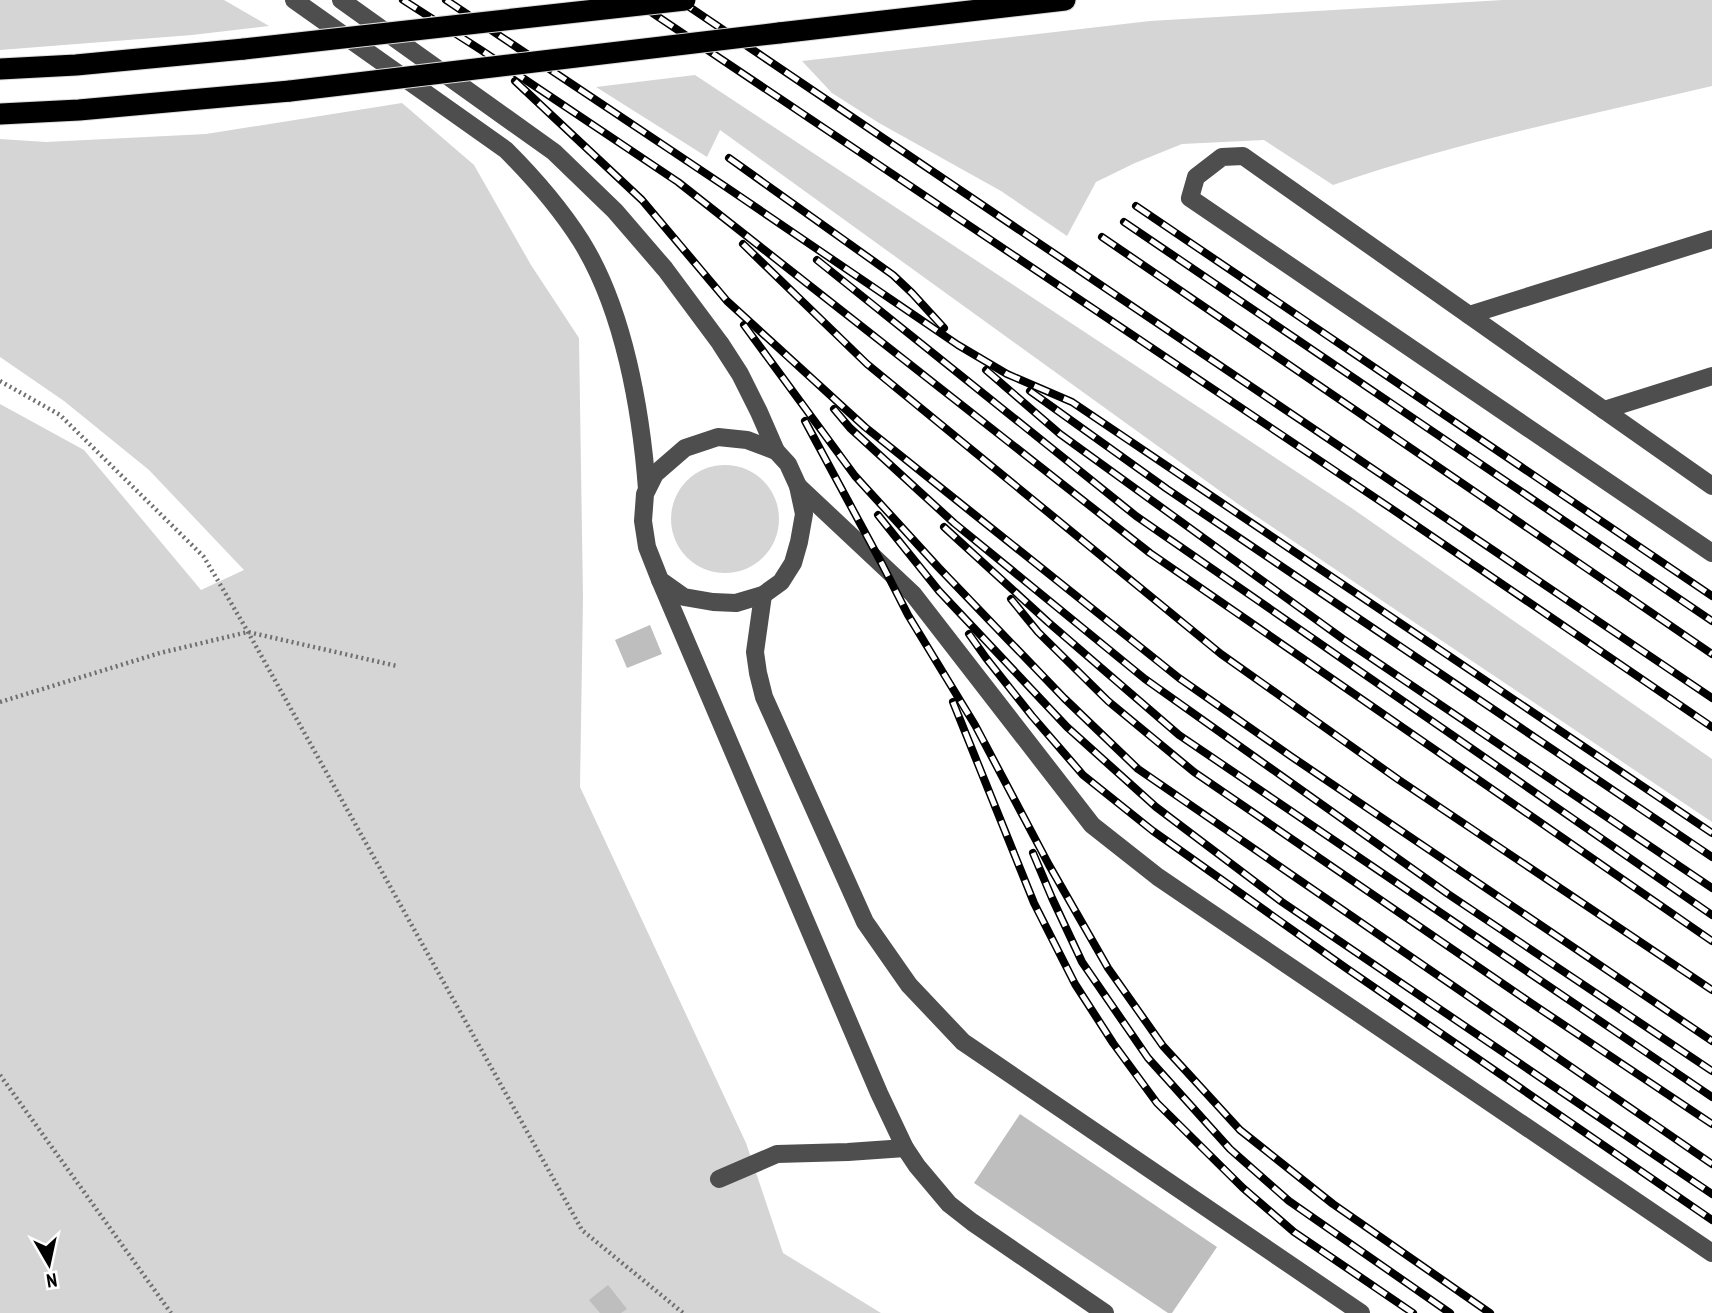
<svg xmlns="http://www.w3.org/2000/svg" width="1712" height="1313" viewBox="0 0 1712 1313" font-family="'PT Sans Narrow',sans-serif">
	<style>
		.green { fill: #d5d5d5 }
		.building { fill: #bebebe }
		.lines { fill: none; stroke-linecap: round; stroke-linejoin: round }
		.highway-casing { stroke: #dbdbdb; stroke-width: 23 }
		.path { stroke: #707070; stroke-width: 4.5; stroke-dasharray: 2 3.5; stroke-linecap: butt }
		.minor { stroke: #4e4e4e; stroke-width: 18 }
		.highway { stroke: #000; stroke-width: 21 }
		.rail-casing { stroke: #000; stroke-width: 8 }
		.rail { stroke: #fff; stroke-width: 5; stroke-dasharray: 16; stroke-linecap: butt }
		.highway-bridge-casing { stroke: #dbdbdb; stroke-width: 23; stroke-linecap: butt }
		.highway-bridge { stroke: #000; stroke-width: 21 }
	</style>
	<rect width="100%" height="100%" fill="#fff"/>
	<!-- green -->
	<g class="green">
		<path d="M 0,0 L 224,0 L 269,26 L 192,35 L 0,50 Z"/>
		<path d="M 1503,0 L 1712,0 L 1712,86 C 1585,116 1457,142 1333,185 L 1264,140 L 1182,144 L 1135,163 L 1096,182 L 1067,236 L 1001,191 L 879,123 L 832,93 L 802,61 L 1150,21 Z"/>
		<path d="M 695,75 L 1353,509 L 1712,759 L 1712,822 L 1238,504 L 720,130 L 707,157 L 596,87 Z"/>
		<path d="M 402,103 L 474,165 L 531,265 L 579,338 L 583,598 L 580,787 L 746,1143 L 783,1253 L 881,1313 L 0,1313 L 0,404 L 84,450 L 201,590 L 244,570 L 149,470 L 64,401 L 0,357 L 0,139 L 46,142 L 206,134 Z"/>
		<circle cx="725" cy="519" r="54"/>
	</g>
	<!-- building -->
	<g class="building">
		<path d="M 650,625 L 662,654 L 627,668 L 615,640 Z"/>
		<path d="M 1020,1114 L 1217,1247 L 1172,1313 L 1168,1313 L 974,1183 Z"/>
		<path d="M 608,1285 L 627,1309 L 621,1313 L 600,1313 L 589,1300 Z"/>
	</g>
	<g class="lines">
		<!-- highway casing -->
		<g class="highway-casing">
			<g id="highway">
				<path d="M 779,33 L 1065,0"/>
				<path d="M 0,69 L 76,65 L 244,49"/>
				<path d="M 0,114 L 79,110 L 290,91"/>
			</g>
		</g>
		<!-- path -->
		<g class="path">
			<path d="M 0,381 L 60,415 L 204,557 L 248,632 L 582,1230 L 683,1313"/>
			<path d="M 0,702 L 160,653 L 248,632 L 397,666"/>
			<path d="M 0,1075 L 171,1313"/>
		</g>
		<!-- minor -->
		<g class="minor">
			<path d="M 294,0 L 506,150 C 534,178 560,208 581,241 C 624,310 641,410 647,489"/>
			<path d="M 341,0 L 554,152 L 615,211 L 665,269 L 720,343 L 740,374 L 759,412 L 776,451"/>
			<path d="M 1469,315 L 1712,239"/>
			<path d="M 1604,410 L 1712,376"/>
			<path d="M 718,437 L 747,440 L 776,451 L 788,464 L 798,486 L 804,514 L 799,542 L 793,563 L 781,582 L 763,595 L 736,603 L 713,602 L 684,597 L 660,580 L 647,547 L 643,521 L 645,494 L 655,474 L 685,448 Z"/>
			<path d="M 798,486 L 913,594 L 1092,825 L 1158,877 L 1712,1253"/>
			<path d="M 1712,486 L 1243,156 L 1222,157 L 1196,177 L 1190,198 L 1712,553"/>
			<path d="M 660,580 L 879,1093 L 905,1148 L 917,1166 L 949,1204 L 972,1222 L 1105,1313"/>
			<path d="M 763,595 L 755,652 L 758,673 L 764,697 L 865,922 L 909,985 L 963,1042 L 1361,1313"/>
			<path d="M 719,1179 L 777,1154 L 848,1152 L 905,1148"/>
		</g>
		<!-- highway -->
		<use href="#highway" class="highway"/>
		<!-- rail casing -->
		<g class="rail-casing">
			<g id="rail">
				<path d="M 403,0 L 481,50 L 678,182 L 1150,553 L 1712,941"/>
				<path d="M 446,0 L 723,185 L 958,345 L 1007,374 L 1072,402 L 1712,833"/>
				<path d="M 633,0 L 1389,507 L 1712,727"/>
				<path d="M 679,0 L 1712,698"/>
				<path d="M 515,81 L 642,200 L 727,301 L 865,427 L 1179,678 L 1292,757 L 1712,1041"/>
				<path d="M 729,158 L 893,275 L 912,293 L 944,328"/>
				<path d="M 1136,206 L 1712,596"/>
				<path d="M 1124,222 L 1712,621"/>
				<path d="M 1102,237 L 1712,654"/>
				<path d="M 743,244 L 867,364 L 1221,654 L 1399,780 L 1712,990"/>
				<path d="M 817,260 L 1136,516 L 1712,915"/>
				<path d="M 744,325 L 855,476 L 939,568 L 1064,698 L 1138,769 L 1712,1164"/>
				<path d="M 986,370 L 1060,434 L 1343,639 L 1712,888"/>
				<path d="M 1030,391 L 1167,489 L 1712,857"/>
				<path d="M 834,409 L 850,428 L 954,523 L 1145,679 L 1448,894 L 1712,1071"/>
				<path d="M 805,421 L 882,564 L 908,615 L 975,725 L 1049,865 L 1108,968 L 1163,1046 L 1240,1130 L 1333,1204 L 1490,1313"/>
				<path d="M 878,515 L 939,591 L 1067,727 L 1156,807 L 1282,902 L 1712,1194"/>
				<path d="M 944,527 L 1048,622 L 1179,735 L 1712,1097"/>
				<path d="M 1011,599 L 1038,632 L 1108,701 L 1194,772 L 1531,1003 L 1712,1124"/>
				<path d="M 969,634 L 986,658 L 1032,716 L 1083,775 L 1153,831 L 1346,968 L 1712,1220"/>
				<path d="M 953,702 L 1034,903 L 1075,984 L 1113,1043 L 1157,1103 L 1243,1188 L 1294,1232 L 1413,1313"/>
				<path d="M 1033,853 L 1052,898 L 1082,962 L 1148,1058 L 1230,1149 L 1289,1201 L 1450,1313"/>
			</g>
		</g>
		<!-- rail -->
		<use href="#rail" class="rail"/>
		<!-- highway-bridge casing -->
		<g class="highway-bridge-casing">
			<g id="highway-bridge">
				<path d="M 244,49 L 685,0"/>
				<path d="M 290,91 L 779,33"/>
			</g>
		</g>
		<!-- highway-bridge -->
		<use href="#highway-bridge" class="highway-bridge"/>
	</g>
	<!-- north arrow -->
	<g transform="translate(49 1264) rotate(171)" stroke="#ffffff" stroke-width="5" paint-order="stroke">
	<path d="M0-5L12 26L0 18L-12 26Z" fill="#000000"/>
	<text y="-10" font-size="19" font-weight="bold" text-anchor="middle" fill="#000000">N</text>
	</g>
</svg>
